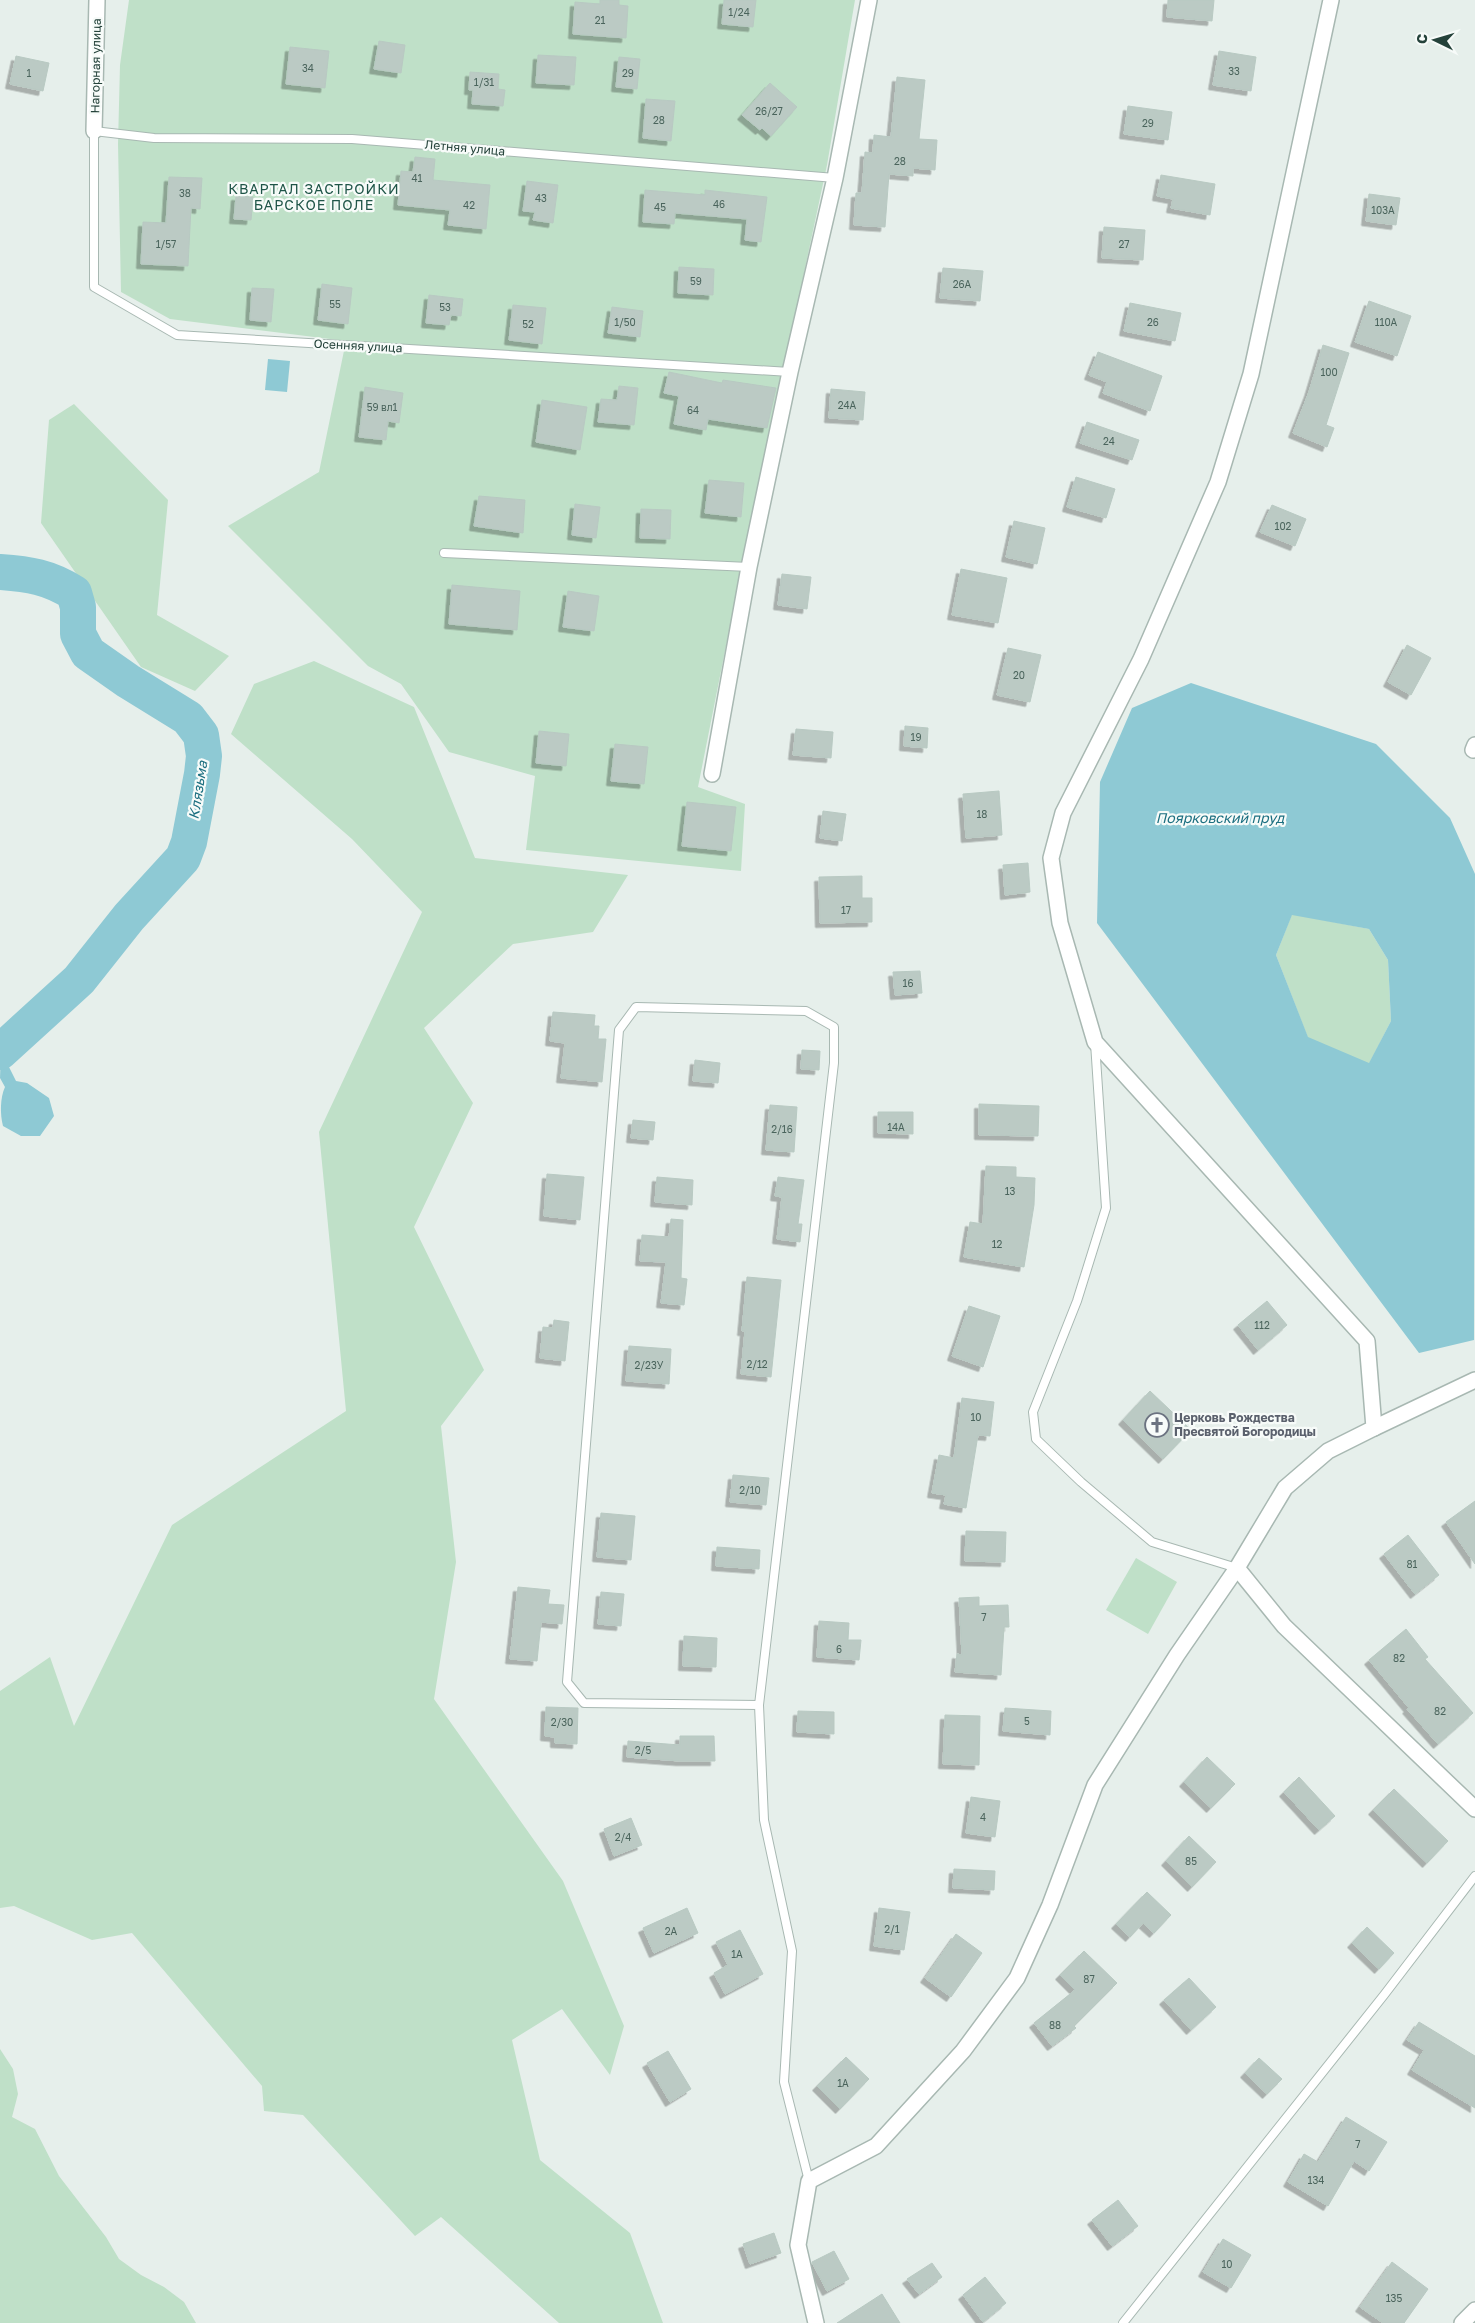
<svg xmlns="http://www.w3.org/2000/svg" width="1475" height="2323" viewBox="0 0 1475 2323" font-family="'Golos Text',sans-serif">
	<style>
		.green { fill: #bfe0c8 }
		.water { fill: #8ec9d4; fill-rule: evenodd }
		.lines { fill: none; stroke-linecap: round; stroke-linejoin: round }
		.river { stroke: #8ec9d4; stroke-width: 36 }
		.building { fill: #bbcac4; stroke: #b8c9c2; filter: url(#shadow) }
		.lane-casing { stroke: #a8b8b2; stroke-width: 10 }
		.street-casing { stroke: #a8b8b2; stroke-width: 18 }
		.lane { stroke: #fff; stroke-width: 8 }
		.street { stroke: #fff; stroke-width: 15 }
		.labels { text-anchor: middle; stroke-width: 4.5; stroke-linejoin: round; paint-order: stroke }
		.number-label { font-size: 10px; fill: #4a645c }
		.street-label { font-size: 12px; fill: #24423a; stroke: #f7fbf9 }
		.worship-label { font-size: 12px; font-weight: bold; fill: #5b616d; stroke: #f7fbf9; text-anchor: start }
		.neighbourhood-label { font-size: 14px; letter-spacing: 1px; fill: #1f5548; stroke: #f7fbf9 }
		.water-label { font-size: 14px; font-style: italic; fill: #1c6f80; stroke: #f7fbf9 }
	</style>
	<defs>
		<filter id="shadow"><feDropShadow dx="-4.5" dy="4.5" stdDeviation="0" flood-color="#0004"/></filter>
	</defs>
	<rect width="100%" height="100%" fill="#e6efeb"/>
	<!-- green -->
	<g class="green">
		<path d="M 129,0 L 855,0 L 827,165 L 744,555 L 698,787 L 745,804 L 741,871 L 526,850 L 535,776 L 449,752 L 401,684 L 368,666 L 228,526 L 319,472 L 346,341 L 170,319 L 121,292 L 118,144 L 120,65 Z"/>
		<path d="M 74,404 L 168,500 L 157,615 L 229,656 L 195,691 L 141,667 L 41,523 L 49,420 Z"/>
		<path d="M 314,661 L 414,707 L 475,858 L 628,875 L 593,932 L 513,944 L 424,1028 L 473,1103 L 414,1227 L 484,1370 L 441,1426 L 456,1562 L 434,1699 L 563,1881 L 624,2026 L 610,2075 L 562,2009 L 512,2040 L 540,2160 L 630,2233 L 663,2323 L 559,2323 L 441,2217 L 415,2236 L 303,2115 L 264,2111 L 262,2086 L 132,1933 L 92,1940 L 14,1906 L 0,1908 L 0,1691 L 50,1657 L 74,1726 L 172,1525 L 346,1411 L 319,1132 L 422,912 L 352,839 L 231,734 L 254,684 Z"/>
		<path d="M 1292,914 L 1369,929 L 1388,960 L 1391,1021 L 1369,1064 L 1308,1038 L 1276,955 Z"/>
		<path d="M 1136,1558 L 1177,1582 L 1148,1634 L 1106,1610 Z"/>
		<path d="M 0,2049 L 13,2069 L 18,2094 L 12,2117 L 35,2129 L 59,2176 L 106,2237 L 119,2259 L 141,2275 L 164,2287 L 184,2302 L 196,2323 L 0,2323 Z"/>
	</g>
	<!-- water -->
	<g class="water">
		<path d="M 268,359 L 290,361 L 287,392 L 265,390 Z"/>
		<path d="M 1191,683 L 1376,744 L 1450,818 L 1475,874 L 1474,1340 L 1419,1353 L 1097,923 L 1100,782 L 1132,708 ZM 1292,915 L 1369,929 L 1388,960 L 1391,1021 L 1369,1063 L 1308,1037 L 1276,955 Z"/>
		<path d="M 1,1051 L 16,1081 L 27,1083 L 49,1098 L 54,1116 L 40,1136 L 21,1136 L 3,1126 C 0,1114 0,1098 5,1087 L 0,1078 Z"/>
	</g>
	<g class="lines">
		<!-- river -->
		<path class="river" d="M 0,572 C 29,574 49,577 74,593 L 78,607 L 78,634 L 88,653 L 128,681 L 188,718 L 201,735 L 204,756 L 202,774 L 189,842 L 183,858 L 129,917 L 79,980 L 0,1052"/>
	</g>
	<!-- building -->
	<g class="building">
		<path d="M 600,0 L 619,0 L 619,5 L 628,6 L 626,38 L 573,34 L 575,2 L 600,4 Z"/>
		<path d="M 724,0 L 756,0 L 753,27 L 722,24 Z"/>
		<path d="M 1168,0 L 1214,0 L 1212,21 L 1167,17 Z"/>
		<path d="M 379,41 L 405,45 L 401,73 L 374,69 Z"/>
		<path d="M 290,47 L 329,51 L 325,88 L 286,84 Z"/>
		<path d="M 1219,51 L 1256,57 L 1251,91 L 1213,85 Z"/>
		<path d="M 538,55 L 576,57 L 574,85 L 536,83 Z"/>
		<path d="M 16,56 L 49,63 L 43,91 L 10,84 Z"/>
		<path d="M 619,57 L 640,59 L 637,89 L 616,87 Z"/>
		<path d="M 470,72 L 499,74 L 498,89 L 505,90 L 503,106 L 472,104 L 473,90 L 469,90 Z"/>
		<path d="M 897,77 L 925,80 L 919,139 L 937,140 L 935,170 L 913,168 L 913,176 L 889,174 L 885,227 L 854,225 L 856,193 L 862,193 L 865,152 L 873,153 L 874,135 L 891,137 Z"/>
		<path d="M 770,83 L 797,107 L 771,136 L 762,128 L 760,130 L 742,115 Z"/>
		<path d="M 646,99 L 675,101 L 671,141 L 643,138 Z"/>
		<path d="M 1128,106 L 1172,112 L 1168,140 L 1124,134 Z"/>
		<path d="M 415,157 L 435,159 L 433,180 L 490,185 L 486,229 L 448,225 L 450,210 L 398,205 L 401,171 L 413,172 Z"/>
		<path d="M 1161,175 L 1215,184 L 1210,215 L 1171,208 L 1173,199 L 1157,196 Z"/>
		<path d="M 169,177 L 202,178 L 200,209 L 191,208 L 188,266 L 141,264 L 143,222 L 166,223 Z"/>
		<path d="M 527,181 L 558,185 L 553,223 L 533,220 L 535,212 L 523,211 Z"/>
		<path d="M 645,190 L 705,195 L 705,190 L 767,197 L 761,242 L 745,240 L 747,219 L 675,213 L 674,224 L 643,222 Z"/>
		<path d="M 1369,194 L 1400,198 L 1396,225 L 1366,221 Z"/>
		<path d="M 236,196 L 253,197 L 251,220 L 234,219 Z"/>
		<path d="M 1104,227 L 1145,230 L 1143,260 L 1102,258 Z"/>
		<path d="M 679,267 L 714,269 L 713,295 L 678,293 Z"/>
		<path d="M 943,268 L 983,271 L 980,301 L 940,298 Z"/>
		<path d="M 322,284 L 352,288 L 348,324 L 318,320 Z"/>
		<path d="M 252,288 L 274,289 L 271,322 L 250,320 Z"/>
		<path d="M 429,295 L 463,299 L 461,316 L 451,315 L 449,325 L 426,323 Z"/>
		<path d="M 1369,301 L 1411,316 L 1397,356 L 1355,342 Z"/>
		<path d="M 1130,303 L 1181,313 L 1175,341 L 1124,331 Z"/>
		<path d="M 513,305 L 546,308 L 542,344 L 509,340 Z"/>
		<path d="M 612,307 L 643,311 L 640,337 L 608,333 Z"/>
		<path d="M 1323,345 L 1349,353 L 1326,425 L 1334,428 L 1327,447 L 1293,433 L 1309,392 Z"/>
		<path d="M 1098,352 L 1162,376 L 1150,411 L 1103,393 L 1107,382 L 1089,375 Z"/>
		<path d="M 669,372 L 722,383 L 723,380 L 776,388 L 767,428 L 708,419 L 706,430 L 674,424 L 679,396 L 664,393 Z"/>
		<path d="M 619,386 L 638,388 L 634,425 L 598,422 L 601,399 L 617,400 Z"/>
		<path d="M 365,387 L 403,393 L 399,423 L 388,421 L 386,440 L 359,437 Z"/>
		<path d="M 831,389 L 865,392 L 863,420 L 829,418 Z"/>
		<path d="M 542,400 L 587,407 L 580,450 L 536,442 Z"/>
		<path d="M 1087,422 L 1139,440 L 1132,460 L 1080,443 Z"/>
		<path d="M 1076,477 L 1115,489 L 1106,518 L 1067,507 Z"/>
		<path d="M 709,480 L 744,483 L 741,517 L 705,513 Z"/>
		<path d="M 479,496 L 525,500 L 523,533 L 474,526 Z"/>
		<path d="M 575,504 L 600,507 L 596,538 L 572,535 Z"/>
		<path d="M 1272,505 L 1306,519 L 1295,546 L 1260,532 Z"/>
		<path d="M 641,509 L 671,510 L 670,539 L 640,538 Z"/>
		<path d="M 1014,521 L 1045,528 L 1037,564 L 1006,557 Z"/>
		<path d="M 961,569 L 1007,578 L 998,623 L 952,615 Z"/>
		<path d="M 782,574 L 811,577 L 807,609 L 778,605 Z"/>
		<path d="M 452,585 L 520,591 L 517,630 L 449,624 Z"/>
		<path d="M 568,591 L 599,596 L 594,631 L 563,627 Z"/>
		<path d="M 1407,645 L 1431,658 L 1411,695 L 1388,682 Z"/>
		<path d="M 1008,648 L 1041,655 L 1030,702 L 997,695 Z"/>
		<path d="M 905,726 L 928,728 L 927,748 L 904,746 Z"/>
		<path d="M 796,729 L 833,732 L 831,758 L 793,755 Z"/>
		<path d="M 539,731 L 569,734 L 566,766 L 536,763 Z"/>
		<path d="M 615,744 L 648,747 L 644,784 L 611,781 Z"/>
		<path d="M 999,791 L 1002,835 L 966,838 L 963,794 Z"/>
		<path d="M 687,802 L 736,807 L 731,851 L 682,846 Z"/>
		<path d="M 823,811 L 846,814 L 842,841 L 820,838 Z"/>
		<path d="M 1028,863 L 1030,892 L 1005,895 L 1003,865 Z"/>
		<path d="M 862,876 L 862,898 L 872,898 L 872,922 L 820,923 L 819,877 Z"/>
		<path d="M 920,971 L 922,993 L 895,995 L 893,972 Z"/>
		<path d="M 553,1012 L 595,1015 L 594,1026 L 599,1026 L 598,1039 L 606,1039 L 602,1082 L 561,1078 L 565,1043 L 550,1041 Z"/>
		<path d="M 802,1050 L 820,1051 L 819,1070 L 801,1069 Z"/>
		<path d="M 695,1060 L 720,1063 L 718,1083 L 693,1081 Z"/>
		<path d="M 979,1104 L 1039,1106 L 1038,1136 L 979,1135 Z"/>
		<path d="M 770,1105 L 797,1107 L 794,1152 L 766,1150 Z"/>
		<path d="M 878,1112 L 913,1112 L 913,1134 L 878,1133 Z"/>
		<path d="M 633,1120 L 655,1122 L 653,1140 L 631,1138 Z"/>
		<path d="M 986,1166 L 1016,1167 L 1016,1177 L 1035,1178 L 1034,1205 L 1024,1267 L 964,1257 L 970,1222 L 983,1224 Z"/>
		<path d="M 547,1174 L 584,1177 L 580,1220 L 544,1216 Z"/>
		<path d="M 657,1177 L 693,1180 L 692,1205 L 655,1202 Z"/>
		<path d="M 778,1177 L 804,1180 L 798,1224 L 802,1224 L 800,1242 L 777,1239 L 782,1197 L 775,1196 Z"/>
		<path d="M 671,1219 L 683,1220 L 681,1278 L 687,1279 L 684,1305 L 661,1303 L 666,1262 L 640,1261 L 642,1235 L 669,1237 Z"/>
		<path d="M 747,1277 L 781,1280 L 771,1377 L 741,1374 L 745,1331 L 742,1331 Z"/>
		<path d="M 1267,1301 L 1287,1325 L 1258,1350 L 1238,1325 Z"/>
		<path d="M 969,1306 L 1000,1316 L 983,1367 L 952,1356 Z"/>
		<path d="M 554,1320 L 569,1322 L 565,1361 L 540,1358 L 543,1327 L 553,1328 Z"/>
		<path d="M 629,1346 L 671,1349 L 669,1384 L 626,1381 Z"/>
		<path d="M 1150,1391 L 1191,1430 L 1163,1459 L 1123,1420 Z"/>
		<path d="M 962,1398 L 994,1402 L 990,1436 L 978,1435 L 966,1508 L 944,1504 L 946,1495 L 932,1493 L 939,1455 L 954,1458 Z"/>
		<path d="M 733,1475 L 769,1478 L 766,1505 L 730,1502 Z"/>
		<path d="M 1475,1501 L 1475,1564 L 1446,1522 Z"/>
		<path d="M 601,1513 L 635,1516 L 631,1560 L 597,1557 Z"/>
		<path d="M 966,1531 L 1006,1532 L 1005,1562 L 965,1561 Z"/>
		<path d="M 1408,1535 L 1439,1575 L 1415,1594 L 1384,1554 Z"/>
		<path d="M 717,1547 L 760,1550 L 759,1569 L 716,1566 Z"/>
		<path d="M 518,1587 L 550,1590 L 548,1604 L 564,1605 L 562,1624 L 541,1622 L 537,1661 L 510,1659 Z"/>
		<path d="M 601,1592 L 624,1594 L 621,1626 L 598,1624 Z"/>
		<path d="M 979,1597 L 979,1606 L 1008,1605 L 1009,1627 L 1004,1627 L 1001,1675 L 955,1672 L 957,1654 L 962,1655 L 959,1598 Z"/>
		<path d="M 819,1621 L 849,1623 L 848,1640 L 861,1640 L 859,1660 L 817,1657 Z"/>
		<path d="M 1406,1629 L 1428,1657 L 1425,1659 L 1473,1713 L 1438,1744 L 1407,1709 L 1409,1708 L 1369,1660 Z"/>
		<path d="M 684,1636 L 717,1638 L 716,1667 L 683,1666 Z"/>
		<path d="M 546,1707 L 578,1708 L 577,1744 L 555,1743 L 555,1737 L 545,1736 Z"/>
		<path d="M 1005,1708 L 1051,1711 L 1050,1735 L 1003,1731 Z"/>
		<path d="M 798,1711 L 834,1712 L 834,1734 L 797,1732 Z"/>
		<path d="M 945,1715 L 980,1716 L 979,1765 L 943,1764 Z"/>
		<path d="M 680,1736 L 714,1736 L 715,1761 L 680,1761 L 627,1757 L 628,1741 L 680,1745 Z"/>
		<path d="M 1207,1757 L 1235,1784 L 1211,1808 L 1184,1782 Z"/>
		<path d="M 1299,1777 L 1335,1816 L 1319,1830 L 1284,1792 Z"/>
		<path d="M 1394,1789 L 1448,1841 L 1427,1863 L 1373,1810 Z"/>
		<path d="M 971,1797 L 1000,1801 L 995,1837 L 966,1833 Z"/>
		<path d="M 631,1818 L 642,1845 L 614,1856 L 604,1829 Z"/>
		<path d="M 1189,1836 L 1216,1862 L 1192,1887 L 1166,1861 Z"/>
		<path d="M 954,1869 L 995,1871 L 994,1890 L 953,1888 Z"/>
		<path d="M 1147,1892 L 1171,1915 L 1154,1933 L 1143,1923 L 1130,1937 L 1116,1924 Z"/>
		<path d="M 687,1908 L 698,1933 L 654,1953 L 643,1928 Z"/>
		<path d="M 879,1908 L 910,1912 L 904,1950 L 874,1946 Z"/>
		<path d="M 1367,1927 L 1394,1953 L 1379,1969 L 1352,1943 Z"/>
		<path d="M 740,1930 L 763,1974 L 725,1994 L 714,1973 L 728,1965 L 716,1942 Z"/>
		<path d="M 956,1934 L 982,1953 L 951,1997 L 925,1978 Z"/>
		<path d="M 1084,1951 L 1117,1983 L 1074,2026 L 1076,2028 L 1052,2046 L 1034,2023 L 1075,1990 L 1060,1975 Z"/>
		<path d="M 1189,1978 L 1216,2007 L 1191,2030 L 1164,2000 Z"/>
		<path d="M 1419,2022 L 1475,2056 L 1475,2108 L 1412,2070 L 1424,2050 L 1407,2040 Z"/>
		<path d="M 668,2051 L 691,2089 L 670,2102 L 647,2063 Z"/>
		<path d="M 846,2057 L 869,2079 L 840,2109 L 817,2086 Z"/>
		<path d="M 1259,2058 L 1282,2079 L 1267,2094 L 1245,2073 Z"/>
		<path d="M 1346,2117 L 1387,2142 L 1369,2171 L 1354,2161 L 1328,2206 L 1288,2182 L 1304,2154 L 1318,2162 Z"/>
		<path d="M 1118,2200 L 1138,2226 L 1112,2246 L 1092,2220 Z"/>
		<path d="M 774,2233 L 781,2253 L 750,2264 L 743,2244 Z"/>
		<path d="M 1223,2239 L 1251,2255 L 1231,2288 L 1203,2272 Z"/>
		<path d="M 834,2251 L 849,2279 L 827,2291 L 812,2262 Z"/>
		<path d="M 1392,2262 L 1428,2289 L 1404,2323 L 1383,2323 L 1360,2307 Z"/>
		<path d="M 932,2263 L 942,2277 L 919,2294 L 907,2279 Z"/>
		<path d="M 985,2277 L 1006,2303 L 983,2322 L 963,2295 Z"/>
		<path d="M 882,2294 L 900,2323 L 837,2323 Z"/>
	</g>
	<g class="lines">
		<!-- lane casing -->
		<g class="lane-casing">
			<g id="lane">
				<path d="M 790,372 L 177,335 L 94,287 L 94,131 L 154,138 L 352,139 L 835,178"/>
				<path d="M 444,553 L 749,567"/>
				<path d="M 1095,1043 L 1106,1208 L 1077,1301 L 1033,1412 L 1036,1439 L 1081,1482 L 1152,1542 L 1237,1568"/>
				<path d="M 759,1705 L 584,1703 L 567,1682 L 619,1030 L 636,1007 L 806,1011 L 834,1027 L 834,1063 L 759,1705 L 764,1820 L 792,1951 L 784,2082 L 809,2181"/>
				<path d="M 1123,2323 L 1384,1995 L 1475,1876"/>
			</g>
		</g>
		<!-- street casing -->
		<g class="street-casing">
			<g id="street">
				<path d="M 94,131 L 97,0"/>
				<path d="M 1473,750 L 1475,745"/>
				<path d="M 712,774 L 749,567 L 790,372 L 835,178 L 869,0"/>
				<path d="M 1374,1428 L 1475,1380"/>
				<path d="M 1237,1568 L 1284,1626 L 1475,1809"/>
				<path d="M 816,2323 L 798,2245 L 809,2181 L 876,2146 L 963,2051 L 1017,1978 L 1050,1905 L 1095,1785 L 1177,1655 L 1237,1568 L 1285,1488 L 1328,1451 L 1374,1428 L 1367,1341 L 1095,1042 L 1060,923 L 1051,858 L 1063,813 L 1141,659 L 1218,482 L 1251,374 L 1331,0"/>
				<path d="M 1462,2323 L 1475,2310"/>
			</g>
		</g>
		<!-- lane -->
		<use href="#lane" class="lane"/>
		<!-- street -->
		<use href="#street" class="street"/>
	</g>
	<!-- icons -->
	<defs>
		<g id="church-ring" transform="scale(1.25)"><circle r="9.5" fill="#f7fbf9" stroke="#6b7280" stroke-width="1.5"/><path d="M-1.2-6h2.4v3.5h3.3v2.4h-3.3V6h-2.4V-.1h-3.3v-2.4h3.3Z" fill="#6b7280"/></g>
	</defs>
	<g fill-rule="evenodd">
		<use href="#church-ring" x="1157" y="1425"/>
	</g>
	<g class="labels">
		<!-- number labels -->
		<g class="number-label">
			<text x="739" y="16">1/24</text>
			<text x="600" y="24">21</text>
			<text x="308" y="72">34</text>
			<text x="1234" y="75">33</text>
			<text x="29" y="77">1</text>
			<text x="628" y="77">29</text>
			<text x="484" y="86">1/31</text>
			<text x="769" y="115">26/27</text>
			<text x="659" y="124">28</text>
			<text x="1148" y="127">29</text>
			<text x="900" y="165">28</text>
			<text x="417" y="182">41</text>
			<text x="185" y="197">38</text>
			<text x="541" y="202">43</text>
			<text x="719" y="208">46</text>
			<text x="469" y="209">42</text>
			<text x="660" y="211">45</text>
			<text x="1383" y="214">103А</text>
			<text x="166" y="248">1/57</text>
			<text x="1124" y="248">27</text>
			<text x="696" y="285">59</text>
			<text x="962" y="288">26А</text>
			<text x="335" y="308">55</text>
			<text x="445" y="311">53</text>
			<text x="625" y="326">1/50</text>
			<text x="1153" y="326">26</text>
			<text x="1386" y="326">110А</text>
			<text x="528" y="328">52</text>
			<text x="1329" y="376">100</text>
			<text x="847" y="409">24А</text>
			<text x="382" y="411">59 вл1</text>
			<text x="693" y="414">64</text>
			<text x="1109" y="445">24</text>
			<text x="1283" y="530">102</text>
			<text x="1019" y="679">20</text>
			<text x="916" y="741">19</text>
			<text x="982" y="818">18</text>
			<text x="846" y="914">17</text>
			<text x="908" y="987">16</text>
			<text x="896" y="1131">14А</text>
			<text x="782" y="1133">2/16</text>
			<text x="1010" y="1195">13</text>
			<text x="997" y="1248">12</text>
			<text x="1262" y="1329">112</text>
			<text x="757" y="1368">2/12</text>
			<text x="649" y="1369">2/23У</text>
			<text x="976" y="1421">10</text>
			<text x="750" y="1494">2/10</text>
			<text x="1412" y="1568">81</text>
			<text x="984" y="1621">7</text>
			<text x="839" y="1653">6</text>
			<text x="1399" y="1662">82</text>
			<text x="1440" y="1715">82</text>
			<text x="1027" y="1725">5</text>
			<text x="562" y="1726">2/30</text>
			<text x="643" y="1754">2/5</text>
			<text x="983" y="1821">4</text>
			<text x="623" y="1841">2/4</text>
			<text x="1191" y="1865">85</text>
			<text x="892" y="1933">2/1</text>
			<text x="671" y="1935">2А</text>
			<text x="737" y="1958">1А</text>
			<text x="1089" y="1983">87</text>
			<text x="1055" y="2029">88</text>
			<text x="843" y="2087">1А</text>
			<text x="1358" y="2148">7</text>
			<text x="1316" y="2184">134</text>
			<text x="1227" y="2268">10</text>
			<text x="1394" y="2302">135</text>
		</g>
		<!-- street labels -->
		<g class="street-label">
			<text transform="translate(96 66) rotate(-89)" y="4">Нагорная улица</text>
			<text transform="translate(465 148) rotate(5)" y="4">Летняя улица</text>
			<text transform="translate(358 346) rotate(3)" y="4">Осенняя улица</text>
		</g>
		<!-- worship labels -->
		<g class="worship-label">
			<text x="1174" y="1422">Церковь Рождества<tspan x="1174" dy="14">Пресвятой Богородицы</tspan></text>
		</g>
		<!-- neighbourhood labels -->
		<g class="neighbourhood-label">
			<text x="314" y="194">КВАРТАЛ ЗАСТРОЙКИ<tspan x="314" dy="16">БАРСКОЕ ПОЛЕ</tspan></text>
		</g>
		<!-- water labels -->
		<g class="water-label">
			<text transform="translate(198 790) rotate(-81)" y="5">Клязьма</text>
			<text x="1220" y="823">Поярковский пруд</text>
		</g>
	</g>
	<!-- north arrow -->
	<g transform="translate(1435 40) rotate(275)" stroke="#f7fbf9" stroke-width="4" paint-order="stroke">
	<path d="M0-4L9 19L0 12L-9 19Z" fill="#24423a"/>
	<text y="-8" font-size="14" font-weight="bold" text-anchor="middle" fill="#24423a">С</text>
	</g>
</svg>
